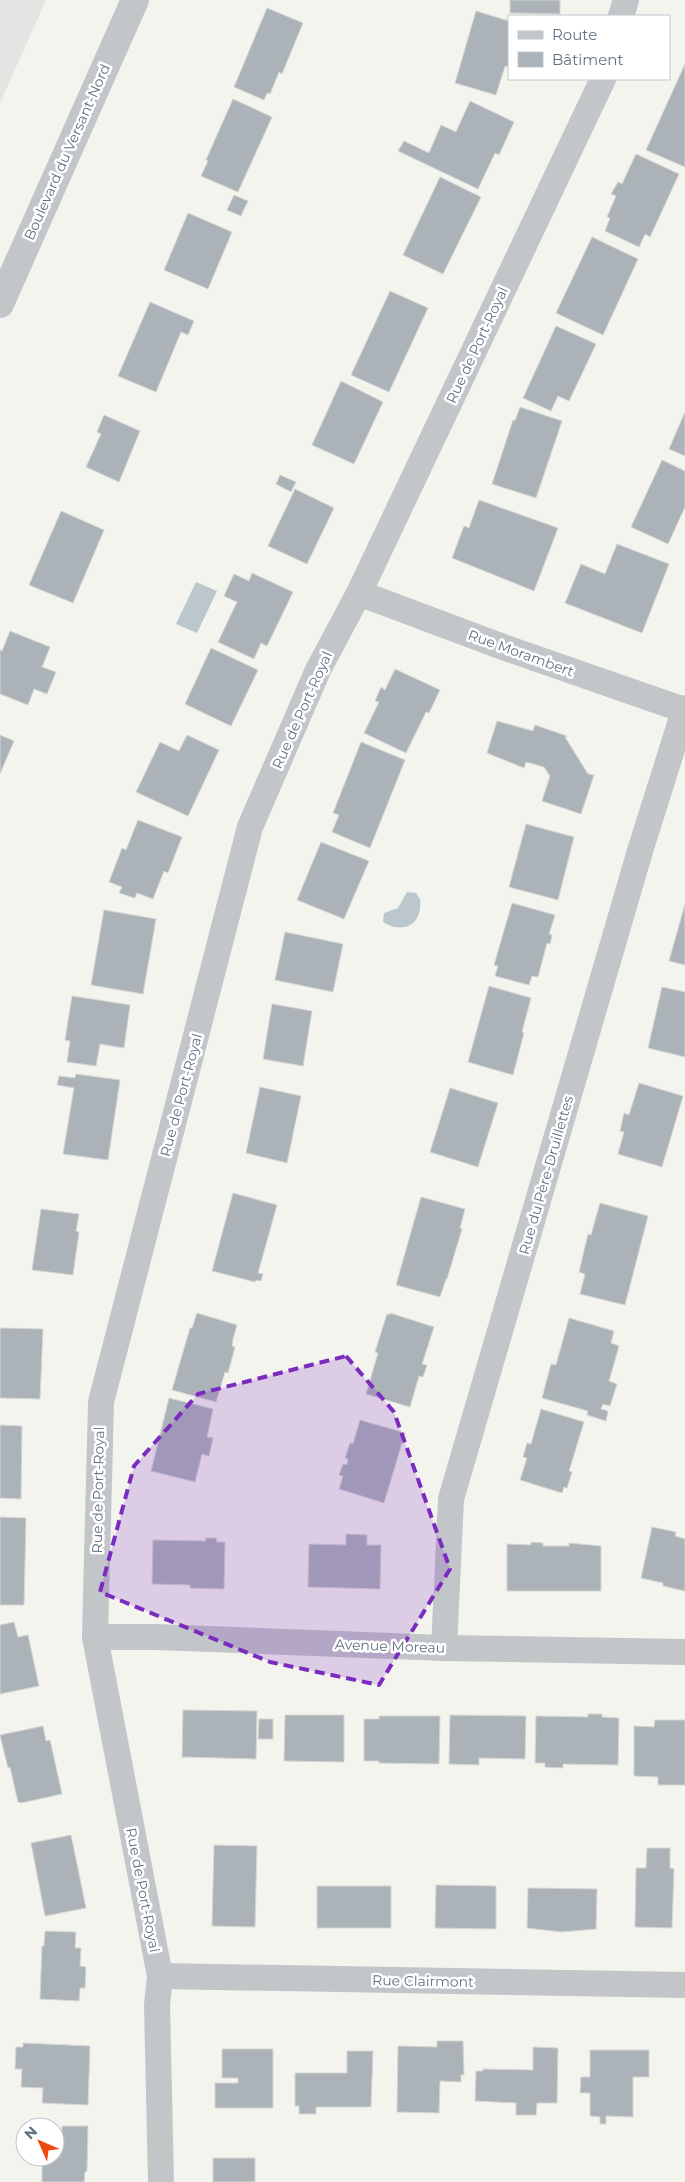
<svg xmlns="http://www.w3.org/2000/svg" width="685" height="2182" viewBox="0 0 685 2182" font-family="Montserrat,sans-serif">
	<style>
		.built { fill: #e4e5e3 }
		.water { fill: #bbc7cc }
		.building { fill: #abb3b8; stroke: #d5d5d2 }
		.lines { fill: none; stroke-linecap: round; stroke-linejoin: round }
		.minor { stroke: #c2c6c9; stroke-width: 26 }
		.tertiary { stroke: #c2c6c9; stroke-width: 28 }
		.marked { fill: #7b2cbf; fill-opacity: 0.2; stroke: #7b2cbf; stroke-width: 4; stroke-dasharray: 10 6; stroke-linejoin: round }
		.labels { text-anchor: middle; stroke-width: 5; stroke-linejoin: round; paint-order: stroke }
		.street-label { font-size: 14px; fill: #607383; stroke: #fff }
	</style>
	<rect width="100%" height="100%" fill="#f4f4ef"/>
	<!-- built -->
	<path class="built" d="M 0,0 L 46,0 L 0,103 Z"/>
	<!-- water -->
	<g class="water">
		<path d="M 196,582 L 217,591 L 197,633 L 176,624 Z"/>
		<path d="M 407,892 L 416,893 L 420,899 C 423,924 404,935 383,922 L 384,913 L 398,908 Z"/>
	</g>
	<!-- building -->
	<g class="building">
		<path d="M 510,0 L 560,0 L 560,14 L 510,13 Z"/>
		<path d="M 267,8 L 303,23 L 282,74 L 279,72 L 270,94 L 267,93 L 264,100 L 234,87 Z"/>
		<path d="M 476,11 L 509,21 L 509,67 L 505,66 L 496,95 L 455,83 Z"/>
		<path d="M 685,64 L 685,167 L 646,150 Z"/>
		<path d="M 233,99 L 272,117 L 238,192 L 201,176 L 208,161 L 206,160 Z"/>
		<path d="M 470,101 L 514,122 L 499,155 L 495,153 L 478,189 L 398,151 L 404,141 L 429,153 L 441,125 L 456,132 Z"/>
		<path d="M 636,154 L 679,174 L 650,237 L 645,234 L 639,247 L 605,231 L 610,218 L 607,217 L 616,196 L 611,194 L 618,182 L 622,184 Z"/>
		<path d="M 440,177 L 481,197 L 443,274 L 403,255 Z"/>
		<path d="M 234,195 L 248,201 L 241,216 L 227,210 Z"/>
		<path d="M 188,213 L 232,232 L 208,289 L 164,270 Z"/>
		<path d="M 592,237 L 638,259 L 603,335 L 556,313 Z"/>
		<path d="M 390,291 L 428,308 L 389,392 L 351,375 Z"/>
		<path d="M 150,302 L 194,321 L 188,335 L 181,332 L 156,392 L 118,376 Z"/>
		<path d="M 556,326 L 596,344 L 569,401 L 558,396 L 551,411 L 523,398 Z"/>
		<path d="M 341,381 L 383,402 L 354,464 L 312,445 Z"/>
		<path d="M 520,407 L 562,421 L 536,498 L 492,484 L 513,420 L 515,421 Z"/>
		<path d="M 685,412 L 685,456 L 669,449 Z"/>
		<path d="M 104,415 L 140,431 L 119,482 L 86,467 L 101,434 L 97,432 Z"/>
		<path d="M 662,460 L 685,471 L 685,507 L 668,544 L 631,527 Z"/>
		<path d="M 280,475 L 296,482 L 291,492 L 276,484 Z"/>
		<path d="M 295,489 L 334,508 L 307,564 L 268,546 Z"/>
		<path d="M 479,500 L 558,528 L 534,591 L 452,558 L 464,526 L 469,528 Z"/>
		<path d="M 61,511 L 104,530 L 73,603 L 29,585 Z"/>
		<path d="M 617,544 L 669,564 L 642,633 L 565,603 L 581,564 L 605,574 Z"/>
		<path d="M 252,573 L 293,592 L 267,646 L 261,643 L 254,659 L 218,642 L 237,602 L 224,596 L 234,574 L 249,581 Z"/>
		<path d="M 10,631 L 50,647 L 42,667 L 56,672 L 47,694 L 34,689 L 28,705 L 0,694 L 0,650 L 2,651 Z"/>
		<path d="M 211,648 L 258,670 L 231,726 L 185,704 Z"/>
		<path d="M 395,669 L 440,690 L 429,713 L 426,712 L 406,753 L 364,733 L 379,702 L 375,701 L 381,687 L 385,690 Z"/>
		<path d="M 497,721 L 533,731 L 535,725 L 567,736 L 565,737 L 588,774 L 594,775 L 581,814 L 542,801 L 550,776 L 544,767 L 526,762 L 524,768 L 487,753 Z"/>
		<path d="M 0,735 L 14,741 L 0,774 Z"/>
		<path d="M 187,735 L 219,750 L 188,816 L 136,792 L 160,742 L 179,751 Z"/>
		<path d="M 361,742 L 405,760 L 370,848 L 332,832 L 339,815 L 333,813 Z"/>
		<path d="M 138,820 L 182,837 L 168,873 L 164,871 L 153,899 L 137,893 L 135,898 L 119,893 L 122,887 L 109,882 L 122,848 L 126,850 Z"/>
		<path d="M 526,824 L 574,837 L 558,900 L 509,887 Z"/>
		<path d="M 321,842 L 369,861 L 344,919 L 297,900 Z"/>
		<path d="M 512,903 L 555,915 L 549,934 L 552,935 L 550,944 L 547,943 L 538,977 L 532,976 L 529,985 L 495,976 L 498,966 L 494,965 Z"/>
		<path d="M 685,904 L 685,965 L 669,961 Z"/>
		<path d="M 104,910 L 156,919 L 143,994 L 91,985 Z"/>
		<path d="M 285,932 L 343,944 L 333,992 L 275,980 Z"/>
		<path d="M 489,986 L 531,998 L 522,1032 L 524,1033 L 513,1075 L 468,1062 Z"/>
		<path d="M 662,987 L 685,992 L 685,1057 L 648,1048 Z"/>
		<path d="M 72,996 L 130,1005 L 124,1048 L 100,1044 L 96,1066 L 67,1062 L 70,1041 L 65,1040 Z"/>
		<path d="M 272,1004 L 312,1011 L 303,1066 L 263,1059 Z"/>
		<path d="M 76,1074 L 120,1080 L 108,1160 L 63,1154 L 74,1088 L 57,1085 L 59,1076 L 75,1078 Z"/>
		<path d="M 639,1083 L 683,1096 L 662,1167 L 618,1154 L 624,1132 L 620,1131 L 624,1113 L 629,1115 Z"/>
		<path d="M 260,1087 L 301,1096 L 287,1163 L 246,1153 Z"/>
		<path d="M 450,1088 L 498,1103 L 478,1167 L 430,1152 Z"/>
		<path d="M 233,1193 L 277,1205 L 258,1273 L 263,1274 L 261,1281 L 256,1280 L 255,1282 L 212,1271 Z"/>
		<path d="M 421,1197 L 465,1209 L 460,1228 L 462,1229 L 447,1279 L 446,1279 L 440,1297 L 396,1285 Z"/>
		<path d="M 600,1203 L 648,1216 L 625,1305 L 580,1294 L 585,1274 L 579,1272 L 588,1234 L 591,1235 Z"/>
		<path d="M 41,1209 L 79,1214 L 76,1231 L 79,1232 L 73,1275 L 32,1270 Z"/>
		<path d="M 197,1313 L 237,1325 L 233,1339 L 232,1346 L 235,1347 L 228,1373 L 225,1372 L 216,1402 L 172,1390 L 190,1328 L 192,1328 Z"/>
		<path d="M 390,1313 L 434,1327 L 422,1364 L 427,1365 L 423,1377 L 419,1376 L 410,1407 L 366,1394 L 378,1353 L 375,1352 L 387,1314 L 390,1315 Z"/>
		<path d="M 569,1318 L 614,1331 L 611,1343 L 619,1346 L 609,1381 L 617,1384 L 610,1406 L 603,1404 L 601,1409 L 608,1411 L 606,1421 L 587,1415 L 588,1411 L 542,1398 L 551,1364 L 556,1365 Z"/>
		<path d="M 0,1328 L 43,1329 L 40,1399 L 0,1398 Z"/>
		<path d="M 169,1398 L 213,1409 L 207,1437 L 213,1438 L 209,1456 L 202,1454 L 195,1482 L 151,1471 Z"/>
		<path d="M 541,1409 L 584,1422 L 569,1471 L 572,1472 L 567,1488 L 564,1487 L 562,1493 L 520,1480 L 527,1458 L 523,1457 L 527,1443 L 531,1444 Z"/>
		<path d="M 360,1420 L 405,1433 L 384,1503 L 339,1489 L 343,1476 L 339,1475 L 343,1464 L 347,1465 L 348,1459 L 345,1458 L 350,1443 L 353,1444 Z"/>
		<path d="M 0,1425 L 22,1426 L 21,1499 L 0,1498 Z"/>
		<path d="M 0,1517 L 26,1518 L 24,1605 L 0,1605 Z"/>
		<path d="M 652,1527 L 676,1532 L 675,1536 L 685,1539 L 685,1591 L 663,1586 L 663,1583 L 641,1578 Z"/>
		<path d="M 346,1534 L 367,1535 L 367,1545 L 381,1545 L 380,1589 L 308,1587 L 309,1544 L 346,1545 Z"/>
		<path d="M 205,1538 L 217,1538 L 216,1542 L 225,1542 L 224,1589 L 190,1588 L 190,1585 L 152,1584 L 153,1540 L 206,1541 Z"/>
		<path d="M 531,1542 L 543,1543 L 543,1546 L 569,1546 L 569,1543 L 601,1546 L 601,1591 L 507,1591 L 507,1544 L 531,1545 Z"/>
		<path d="M 14,1622 L 18,1637 L 28,1635 L 39,1686 L 0,1694 L 0,1625 Z"/>
		<path d="M 183,1710 L 257,1711 L 256,1759 L 182,1757 Z"/>
		<path d="M 588,1714 L 602,1714 L 602,1717 L 619,1718 L 618,1765 L 563,1764 L 563,1768 L 545,1767 L 545,1763 L 535,1763 L 536,1716 L 588,1717 Z"/>
		<path d="M 285,1715 L 344,1715 L 344,1762 L 284,1761 Z"/>
		<path d="M 450,1715 L 526,1716 L 525,1759 L 479,1758 L 479,1765 L 449,1764 Z"/>
		<path d="M 379,1716 L 440,1716 L 439,1764 L 379,1763 L 379,1761 L 364,1761 L 364,1719 L 379,1719 Z"/>
		<path d="M 259,1719 L 273,1719 L 273,1739 L 258,1739 Z"/>
		<path d="M 655,1720 L 685,1720 L 685,1785 L 658,1785 L 658,1777 L 634,1776 L 634,1726 L 654,1727 Z"/>
		<path d="M 43,1726 L 46,1741 L 50,1740 L 62,1794 L 21,1803 L 18,1802 L 10,1767 L 8,1768 L 0,1735 Z"/>
		<path d="M 71,1835 L 86,1908 L 45,1916 L 31,1843 Z"/>
		<path d="M 214,1845 L 257,1846 L 255,1927 L 212,1926 Z"/>
		<path d="M 647,1848 L 670,1848 L 670,1868 L 674,1869 L 672,1928 L 635,1927 L 636,1868 L 646,1868 Z"/>
		<path d="M 436,1885 L 496,1886 L 496,1929 L 435,1928 Z"/>
		<rect x="317" y="1886" width="74" height="42"/>
		<path d="M 528,1888 L 597,1889 L 596,1929 L 562,1932 L 527,1928 Z"/>
		<path d="M 45,1931 L 76,1932 L 75,1948 L 81,1948 L 80,1966 L 86,1967 L 85,1988 L 80,1988 L 79,2001 L 40,1999 L 42,1946 L 44,1946 Z"/>
		<path d="M 437,2041 L 463,2041 L 464,2075 L 461,2075 L 461,2082 L 440,2081 L 439,2113 L 397,2112 L 398,2046 L 437,2047 Z"/>
		<path d="M 23,2043 L 90,2046 L 88,2105 L 42,2103 L 43,2088 L 21,2087 L 22,2069 L 15,2069 L 16,2047 L 23,2047 Z"/>
		<path d="M 533,2047 L 558,2048 L 557,2103 L 537,2103 L 536,2115 L 516,2115 L 516,2103 L 475,2101 L 476,2071 L 483,2071 L 483,2069 L 533,2070 Z"/>
		<path d="M 222,2049 L 273,2049 L 273,2108 L 215,2108 L 215,2083 L 238,2083 L 238,2078 L 222,2078 Z"/>
		<path d="M 590,2050 L 649,2050 L 649,2077 L 633,2077 L 633,2117 L 606,2116 L 606,2124 L 600,2124 L 600,2117 L 590,2116 L 590,2093 L 580,2093 L 581,2077 L 590,2077 Z"/>
		<path d="M 347,2051 L 373,2051 L 371,2107 L 316,2107 L 316,2114 L 299,2114 L 299,2106 L 295,2106 L 295,2073 L 347,2073 Z"/>
		<path d="M 62,2126 L 88,2126 L 87,2171 L 85,2172 L 84,2182 L 42,2182 L 42,2157 L 55,2157 L 55,2142 L 62,2142 Z"/>
		<rect x="213" y="2158" width="42" height="24"/>
	</g>
	<g class="lines">
		<!-- minor -->
		<g class="minor">
			<path d="M 621,16 L 626,0"/>
			<path d="M 359,593 L 503,647 L 684,710"/>
			<path d="M 95,1637 L 155,1637 L 444,1648 L 685,1652"/>
			<path d="M 444,1648 L 451,1499 L 640,851 L 685,708"/>
			<path d="M 160,1976 L 685,1985"/>
			<path d="M 161,2182 L 157,2005 L 160,1976 L 95,1637 L 101,1402 L 250,827 L 318,670 L 359,593 L 603,79"/>
		</g>
		<!-- tertiary -->
		<path class="tertiary" d="M 0,304 L 135,0"/>
	</g>
	<!-- marked area -->
	<path class="marked" d="M 346,1356 L 394,1412 L 450,1569 L 379,1685 L 270,1662 L 100,1592 L 134,1466 L 198,1394 Z"/>
	<g class="labels">
		<!-- street labels -->
		<g class="street-label">
			<text transform="translate(67 152) rotate(-66)" y="5">Boulevard du Versant-Nord</text>
			<text transform="translate(477 345) rotate(-65)" y="5">Rue de Port-Royal</text>
			<text transform="translate(521 653) rotate(20)" y="5">Rue Morambert</text>
			<text transform="translate(302 710) rotate(-66)" y="5">Rue de Port-Royal</text>
			<text transform="translate(181 1095) rotate(-75)" y="5">Rue de Port-Royal</text>
			<text transform="translate(546 1175) rotate(-74)" y="5">Rue du Père-Druillettes</text>
			<text transform="translate(98 1490) rotate(-89)" y="5">Rue de Port-Royal</text>
			<text transform="translate(390 1646) rotate(2)" y="5">Avenue Moreau</text>
			<text transform="translate(143 1890) rotate(79)" y="5">Rue de Port-Royal</text>
			<text transform="translate(423 1981) rotate(1)" y="5">Rue Clairmont</text>
		</g>
	</g>
	<!-- legend -->
	<rect x="508" y="15" width="162" height="65" fill="#ffffff" stroke="#bfc7cd"/>
	<rect x="518" y="31" width="25" height="8" fill="#c2c6c9" stroke="#bfc7cd"/>
	<text x="552" y="40" font-size="15" fill="#607383">Route</text>
	<rect x="518" y="52" width="25" height="15" fill="#abb3b8" stroke="#bfc7cd"/>
	<text x="552" y="65" font-size="15" fill="#607383">Bâtiment</text>
	<!-- north arrow -->
	<g transform="translate(40 2142) rotate(315)"><circle r="24" fill="#ffffff" stroke="#bfc7cd"/>
	<path d="M0-4L9 19L0 12L-9 19Z" fill="#f04812"/>
	<text y="-8" font-size="14" font-weight="bold" text-anchor="middle" fill="#607383">N</text>
	</g>
</svg>
